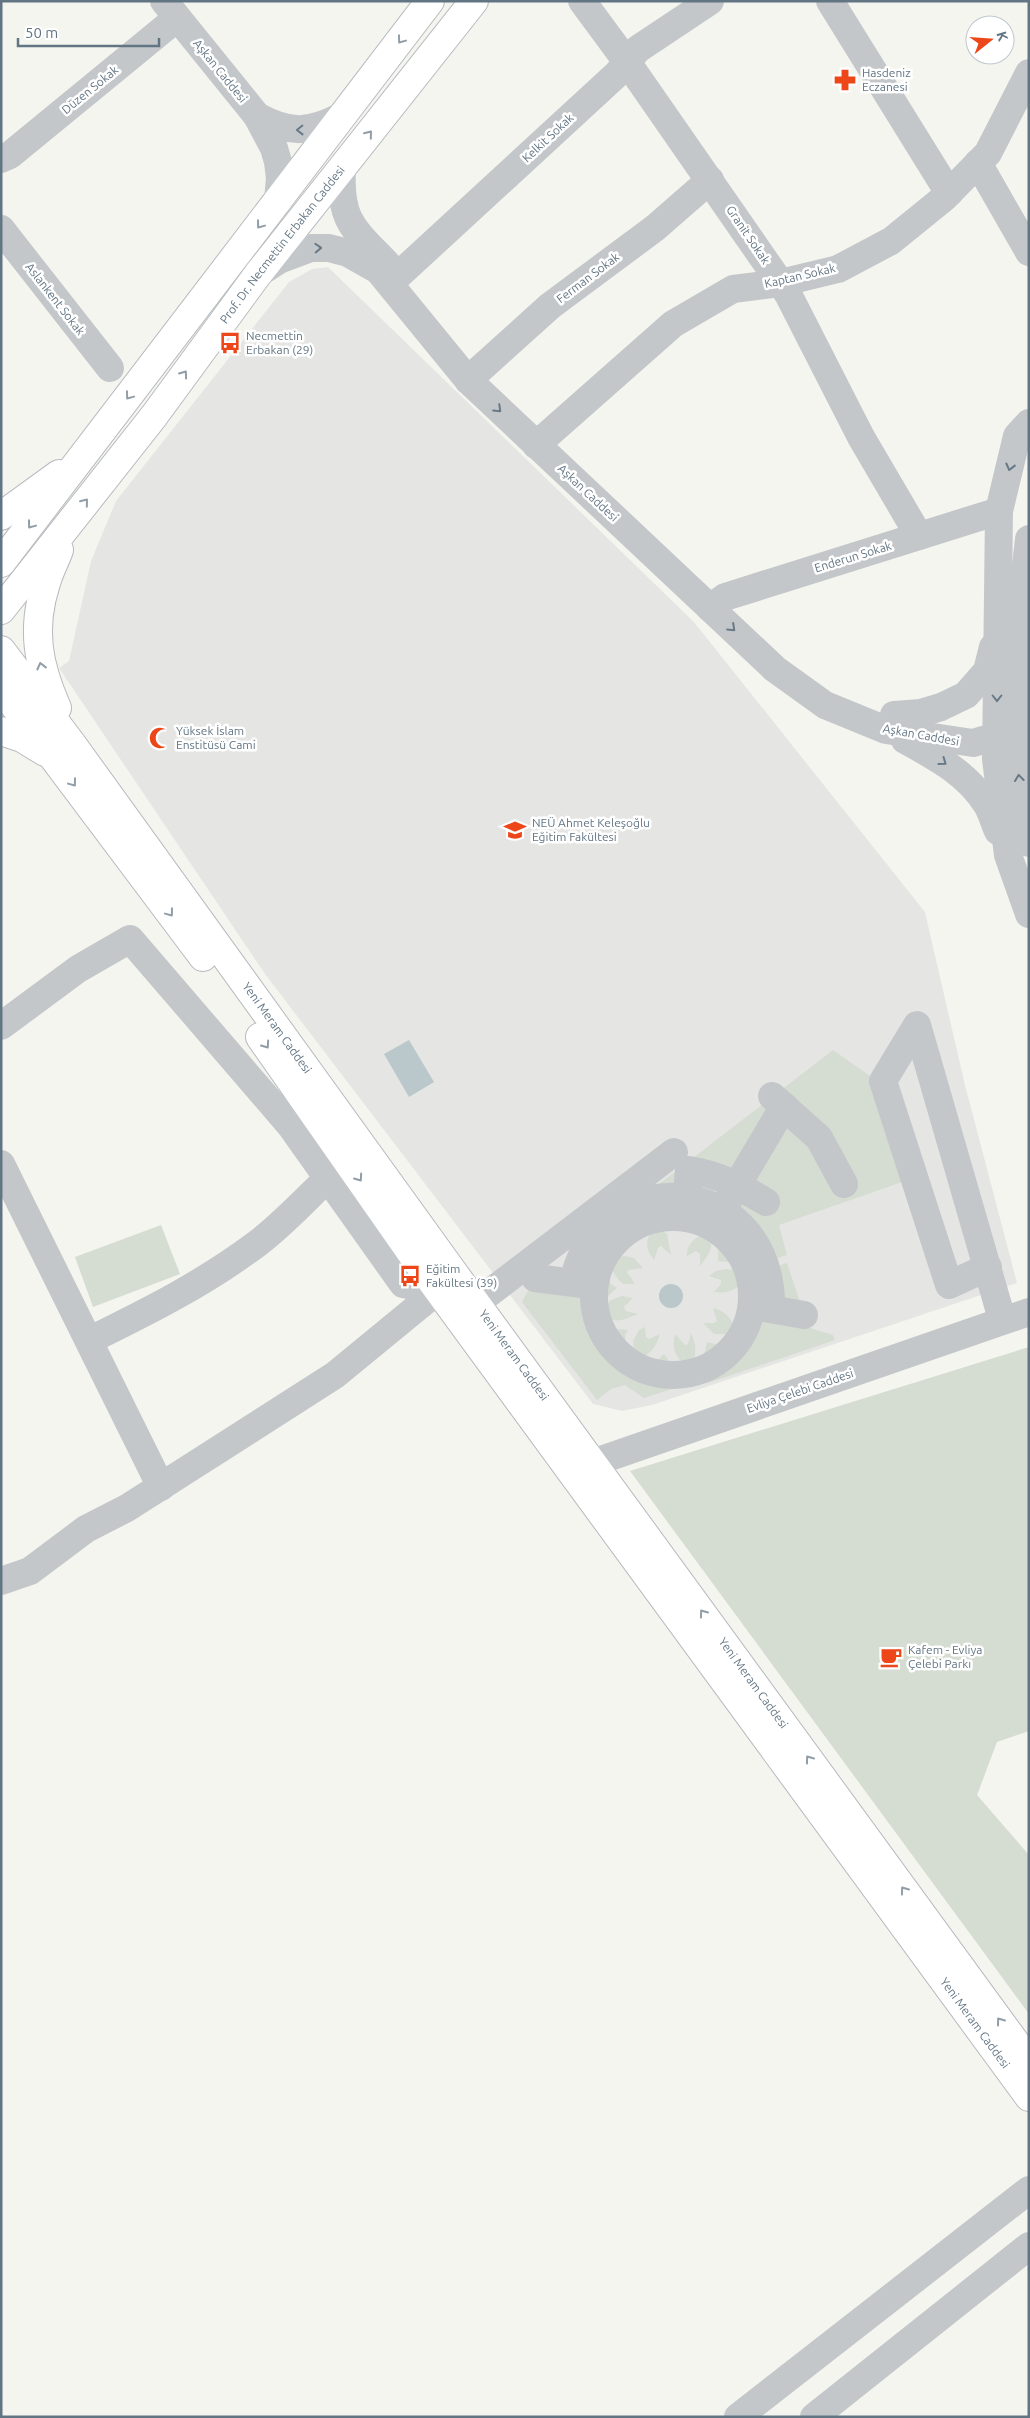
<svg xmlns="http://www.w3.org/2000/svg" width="1030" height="2418" viewBox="0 0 1030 2418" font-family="Ubuntu,sans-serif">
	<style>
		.built { fill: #e5e6e4 }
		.green { fill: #d5dcd1 }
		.water { fill: #bac7cb }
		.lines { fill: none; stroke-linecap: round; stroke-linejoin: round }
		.major-casing { stroke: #b6babe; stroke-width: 30 }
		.minor { stroke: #c4c7ca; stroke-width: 28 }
		.major { stroke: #fff; stroke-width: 28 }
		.oneway { stroke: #919ea8 }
		.oneway2 { stroke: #677987 }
		.labels { text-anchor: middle; stroke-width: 5; stroke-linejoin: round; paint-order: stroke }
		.street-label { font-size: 12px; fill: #627583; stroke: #fff }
		.poi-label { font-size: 12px; fill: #627583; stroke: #fff; text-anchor: start }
	</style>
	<rect width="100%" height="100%" fill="#f5f5f0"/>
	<!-- built -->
	<path class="built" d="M 328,267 L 694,622 L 925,912 L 965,1085 L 1017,1283 L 652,1405 L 622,1411 L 593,1404 L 265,974 L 59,668 L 69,661 L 91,561 L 116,501 L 289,282 L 312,269 Z"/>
	<!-- green -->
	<g class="green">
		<path d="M 833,1050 L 873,1078 L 905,1181 L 779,1225 L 787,1255 L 769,1261 L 738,1218 L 735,1181 L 713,1170 L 683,1194 L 641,1198 Z"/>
		<path d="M 654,1224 L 667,1234 L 671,1255 L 661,1246 L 658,1248 L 654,1260 C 643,1245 647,1241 654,1224 Z"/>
		<path d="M 161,1225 L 180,1274 L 93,1307 L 75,1257 Z"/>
		<path d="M 710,1231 C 714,1246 710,1254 700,1266 L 700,1254 L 696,1251 L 687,1256 C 687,1241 698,1236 710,1231 Z"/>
		<path d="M 719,1237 L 727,1243 L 744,1268 L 737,1263 L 718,1261 Z"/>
		<path d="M 625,1256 L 634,1258 L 643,1268 L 628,1270 L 627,1272 L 635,1284 L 623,1284 C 615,1277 611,1269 608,1259 Z"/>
		<path d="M 787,1263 L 803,1311 L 775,1306 L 771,1268 Z"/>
		<path d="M 604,1267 L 611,1284 L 617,1288 L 597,1306 L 598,1290 Z"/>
		<path d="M 726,1269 L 736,1270 L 745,1275 C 739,1290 729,1294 714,1292 L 721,1284 L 721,1280 L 709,1276 L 716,1271 Z"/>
		<path d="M 533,1281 L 591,1288 C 591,1295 590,1303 592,1310 C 594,1325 603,1340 612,1351 C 659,1405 737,1375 754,1311 L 805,1318 L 810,1328 L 833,1335 L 835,1340 L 708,1383 L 703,1379 L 644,1398 L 625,1385 L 611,1389 L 597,1400 L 522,1302 Z"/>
		<path d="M 622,1296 L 633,1298 L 624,1307 L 626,1311 L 638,1314 C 621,1321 615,1324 600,1314 L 611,1300 Z"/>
		<path d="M 713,1308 C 724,1311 731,1316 734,1328 L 731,1334 L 714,1334 L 703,1323 L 714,1323 L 717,1321 Z"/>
		<path d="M 603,1325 L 609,1328 L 628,1330 L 625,1335 L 627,1356 L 612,1341 Z"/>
		<path d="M 645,1327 L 646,1337 L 649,1339 L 660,1334 C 655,1350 649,1355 635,1362 L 633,1341 L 639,1330 Z"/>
		<path d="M 691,1333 C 697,1346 697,1355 690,1368 C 677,1359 671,1352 675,1334 L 685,1345 L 688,1344 Z"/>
		<path d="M 728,1341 L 719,1353 L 702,1365 L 707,1342 L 715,1344 Z"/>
		<path d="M 1029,1347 L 1029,1731 L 997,1742 L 977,1795 L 1029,1855 L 1029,2014 L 630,1471 Z"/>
		<path d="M 664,1354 L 672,1365 L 681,1370 L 665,1370 L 644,1366 L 658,1360 Z"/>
	</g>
	<!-- water -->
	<g class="water">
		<path d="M 409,1040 L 434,1082 L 409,1097 L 384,1054 Z"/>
		<circle cx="671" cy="1296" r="12"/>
	</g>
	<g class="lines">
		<!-- major casing -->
		<g class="major-casing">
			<g id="major">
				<path d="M 1,516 L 59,474"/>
				<path d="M 1,563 L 430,1"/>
				<path id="s1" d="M 1,610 L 154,416 L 258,274 L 474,1"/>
				<path id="s2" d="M 1,650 L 72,744 L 456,1276 L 1029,2061"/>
				<path d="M 1,688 L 203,957"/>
				<path d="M 57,708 C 38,665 31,629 46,583 C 49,572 55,561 59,550"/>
				<path d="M 1,731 L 22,738 L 45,752"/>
				<path id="s3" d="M 260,1037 L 416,1260 L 1029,2097"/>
			</g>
		</g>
		<!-- minor -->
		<g class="minor">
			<path d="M 164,1 L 257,116 L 274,148 L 278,162 L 280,178 L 278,201"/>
			<path d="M 582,1 L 627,62 L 788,294 L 861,437 L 919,536"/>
			<path d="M 830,1 L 949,193"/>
			<path d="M 257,116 C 290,134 309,133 342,116"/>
			<path d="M 1,159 L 10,155 L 177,18"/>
			<path d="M 978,163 L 1029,252"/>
			<path d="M 342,168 C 339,222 354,229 389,266"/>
			<path d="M 1,229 L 110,368"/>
			<path d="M 259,273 L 279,260 L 311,248 L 329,248 L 348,253 L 378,270 L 468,380 L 775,669 L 825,705 L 886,730 L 973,743 L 997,736 L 1029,736"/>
			<path d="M 390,283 L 617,74 L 638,49 L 710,1"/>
			<path d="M 468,380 L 550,306 L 655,228 L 710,180"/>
			<path d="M 1029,423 L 1017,436 L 999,511 L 996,759 L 1008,855 L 1029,914"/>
			<path d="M 536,445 L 673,324 L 733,289 L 780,283 L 838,269 L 891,241 L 944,198 L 988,153 L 1029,73"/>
			<path d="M 1029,539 L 1022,599 L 1017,761 L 1029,843"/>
			<path d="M 710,608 L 725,597 L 999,511"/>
			<path d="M 894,715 L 921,713 L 941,707 L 966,695 L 987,671 L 993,647"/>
			<path d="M 905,740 C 936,757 968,774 987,805 C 992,813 994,823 998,831"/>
			<path d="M 1,1026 L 78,969 L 130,939 L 290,1125 L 403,1284 L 439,1291"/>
			<path d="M 772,1096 L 819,1138 L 844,1184"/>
			<path d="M 1,1164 L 161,1487"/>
			<path d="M 685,1215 L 689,1170 C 718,1174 741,1187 766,1202"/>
			<circle cx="673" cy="1296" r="79"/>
			<path d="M 713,1226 L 784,1106"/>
			<path d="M 988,1267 L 949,1285 L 883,1081 L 917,1025 L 1002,1319"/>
			<path d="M 535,1278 L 590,1285"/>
			<path d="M 573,1282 C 602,1155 774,1175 771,1309"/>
			<path d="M 476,1303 L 674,1152"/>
			<path d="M 753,1306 L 804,1315"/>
			<path d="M 90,1340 C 149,1311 205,1283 258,1243 C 283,1224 305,1200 328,1178"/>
			<path d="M 572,1470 L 1029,1312"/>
			<path d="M 1,1581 L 30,1571 L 86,1529 L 127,1508 L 335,1375 L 447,1283"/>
			<path d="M 738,2417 L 1029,2190"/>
			<path d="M 814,2417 L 1029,2246"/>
		</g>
		<!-- major -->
		<use href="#major" class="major"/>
	</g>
	<!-- one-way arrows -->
	<defs><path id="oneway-chevron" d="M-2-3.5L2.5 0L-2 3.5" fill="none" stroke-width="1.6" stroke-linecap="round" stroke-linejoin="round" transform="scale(1.25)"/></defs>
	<g class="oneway">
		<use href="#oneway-chevron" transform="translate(401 40) rotate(127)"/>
		<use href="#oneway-chevron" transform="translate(369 134) rotate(-51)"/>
		<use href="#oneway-chevron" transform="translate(260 225) rotate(127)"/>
		<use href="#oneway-chevron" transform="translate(184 374) rotate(-54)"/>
		<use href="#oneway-chevron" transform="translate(129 396) rotate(127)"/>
		<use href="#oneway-chevron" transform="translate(85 502) rotate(-51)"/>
		<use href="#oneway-chevron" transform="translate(31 525) rotate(127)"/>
		<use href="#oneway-chevron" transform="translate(41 666) rotate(-104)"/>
		<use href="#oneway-chevron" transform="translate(73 783) rotate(53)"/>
		<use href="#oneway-chevron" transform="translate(170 913) rotate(53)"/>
		<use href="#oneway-chevron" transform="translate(266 1045) rotate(55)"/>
		<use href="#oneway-chevron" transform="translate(359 1178) rotate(55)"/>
		<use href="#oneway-chevron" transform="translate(703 1613) rotate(-126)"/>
		<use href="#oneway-chevron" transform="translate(809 1759) rotate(-126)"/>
		<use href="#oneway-chevron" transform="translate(904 1890) rotate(-126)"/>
		<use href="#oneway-chevron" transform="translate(1000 2021) rotate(-126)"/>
	</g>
	<g class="oneway2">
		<use href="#oneway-chevron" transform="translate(300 130) rotate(179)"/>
		<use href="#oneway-chevron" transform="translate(318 248) rotate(-2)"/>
		<use href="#oneway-chevron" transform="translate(498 409) rotate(44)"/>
		<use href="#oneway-chevron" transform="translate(1010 467) rotate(104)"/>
		<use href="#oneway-chevron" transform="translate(732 628) rotate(43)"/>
		<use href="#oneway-chevron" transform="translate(997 698) rotate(90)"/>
		<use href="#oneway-chevron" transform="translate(943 762) rotate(36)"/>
		<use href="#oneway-chevron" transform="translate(1019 778) rotate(-97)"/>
	</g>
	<!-- icons -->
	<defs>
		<g id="pharmacy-bare" transform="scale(1.725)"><path d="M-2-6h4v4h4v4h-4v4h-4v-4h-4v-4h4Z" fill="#ec4619" stroke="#fff" stroke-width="2.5" paint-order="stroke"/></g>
		<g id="bus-bare" transform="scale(1.725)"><path d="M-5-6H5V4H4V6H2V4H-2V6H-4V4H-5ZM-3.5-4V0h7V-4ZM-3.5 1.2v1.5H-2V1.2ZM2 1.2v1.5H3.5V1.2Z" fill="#ec4619" stroke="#fff" stroke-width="2.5" paint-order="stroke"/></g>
		<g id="mosque-bare" transform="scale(1.725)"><path d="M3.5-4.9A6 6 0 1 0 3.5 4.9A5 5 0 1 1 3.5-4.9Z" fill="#ec4619" stroke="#fff" stroke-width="2.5" paint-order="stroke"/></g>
		<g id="university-bare" transform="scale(1.725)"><path d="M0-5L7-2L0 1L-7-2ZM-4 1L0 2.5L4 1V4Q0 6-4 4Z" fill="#ec4619" stroke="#fff" stroke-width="2.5" paint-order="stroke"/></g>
		<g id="cafe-bare" transform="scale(1.725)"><path d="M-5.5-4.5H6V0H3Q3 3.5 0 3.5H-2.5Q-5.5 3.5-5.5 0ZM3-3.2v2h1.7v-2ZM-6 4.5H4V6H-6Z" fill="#ec4619" stroke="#fff" stroke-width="2.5" paint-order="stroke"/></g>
	</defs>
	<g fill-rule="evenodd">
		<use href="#pharmacy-bare" x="845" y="80"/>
		<use href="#bus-bare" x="230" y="343"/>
		<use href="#mosque-bare" x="160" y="738"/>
		<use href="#university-bare" x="515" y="830"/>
		<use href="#bus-bare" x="410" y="1276"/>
		<use href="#cafe-bare" x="891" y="1657"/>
	</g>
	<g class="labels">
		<!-- street labels -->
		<g class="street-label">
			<text transform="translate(220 71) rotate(51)" y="4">Aşkan Caddesi</text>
			<text transform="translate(90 90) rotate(-39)" y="4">Düzen Sokak</text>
			<text transform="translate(548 138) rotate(-43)" y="4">Kelkit Sokak</text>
			<text transform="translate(748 235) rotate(56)" y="4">Granit Sokak</text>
			<text dy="4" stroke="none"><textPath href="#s1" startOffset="461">Prof. Dr. Necmettin Erbakan Caddesi</textPath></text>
			<text transform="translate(800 276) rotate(-13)" y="4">Kaptan Sokak</text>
			<text transform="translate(588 278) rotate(-37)" y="4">Ferman Sokak</text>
			<text transform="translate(55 299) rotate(52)" y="4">Aslankent Sokak</text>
			<text transform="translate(588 493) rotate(43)" y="4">Aşkan Caddesi</text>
			<text transform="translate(853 557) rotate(-17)" y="4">Enderun Sokak</text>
			<text transform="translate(921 735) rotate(10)" y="4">Aşkan Caddesi</text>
			<text dy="4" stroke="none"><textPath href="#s2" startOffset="468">Yeni Meram Caddesi</textPath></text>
			<text dy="4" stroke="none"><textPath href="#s2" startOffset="872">Yeni Meram Caddesi</textPath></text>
			<text transform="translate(800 1391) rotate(-19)" y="4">Evliya Çelebi Caddesi</text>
			<text dy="4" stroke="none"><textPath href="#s2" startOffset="1278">Yeni Meram Caddesi</textPath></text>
			<text dy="4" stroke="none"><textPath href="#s3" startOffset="1218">Yeni Meram Caddesi</textPath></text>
		</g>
		<!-- poi labels -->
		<g class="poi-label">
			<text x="862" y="77">Hasdeniz<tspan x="862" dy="14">Eczanesi</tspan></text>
			<text x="246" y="340">Necmettin<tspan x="246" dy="14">Erbakan (29)</tspan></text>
			<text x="176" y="735">Yüksek İslam<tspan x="176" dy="14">Enstitüsü Cami</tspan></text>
			<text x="532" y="827">NEÜ Ahmet Keleşoğlu<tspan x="532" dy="14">Eğitim Fakültesi</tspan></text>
			<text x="426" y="1273">Eğitim<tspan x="426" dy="14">Fakültesi (39)</tspan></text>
			<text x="908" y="1654">Kafem - Evliya<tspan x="908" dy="14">Çelebi Parkı</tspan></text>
		</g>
	</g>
	<!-- border -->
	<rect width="1030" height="2418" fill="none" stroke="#627583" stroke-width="5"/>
	<!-- north arrow -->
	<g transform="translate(990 40) rotate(73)"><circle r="24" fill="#ffffff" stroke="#c0c8cd"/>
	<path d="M0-4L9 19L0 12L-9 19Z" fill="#ec4619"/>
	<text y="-8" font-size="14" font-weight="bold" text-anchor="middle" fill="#627583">K</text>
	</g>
	<!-- scale -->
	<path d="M18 38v8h141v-8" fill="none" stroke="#627583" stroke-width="2.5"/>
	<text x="25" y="38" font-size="15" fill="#627583" stroke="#ffffff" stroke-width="4" paint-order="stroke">50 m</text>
</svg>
